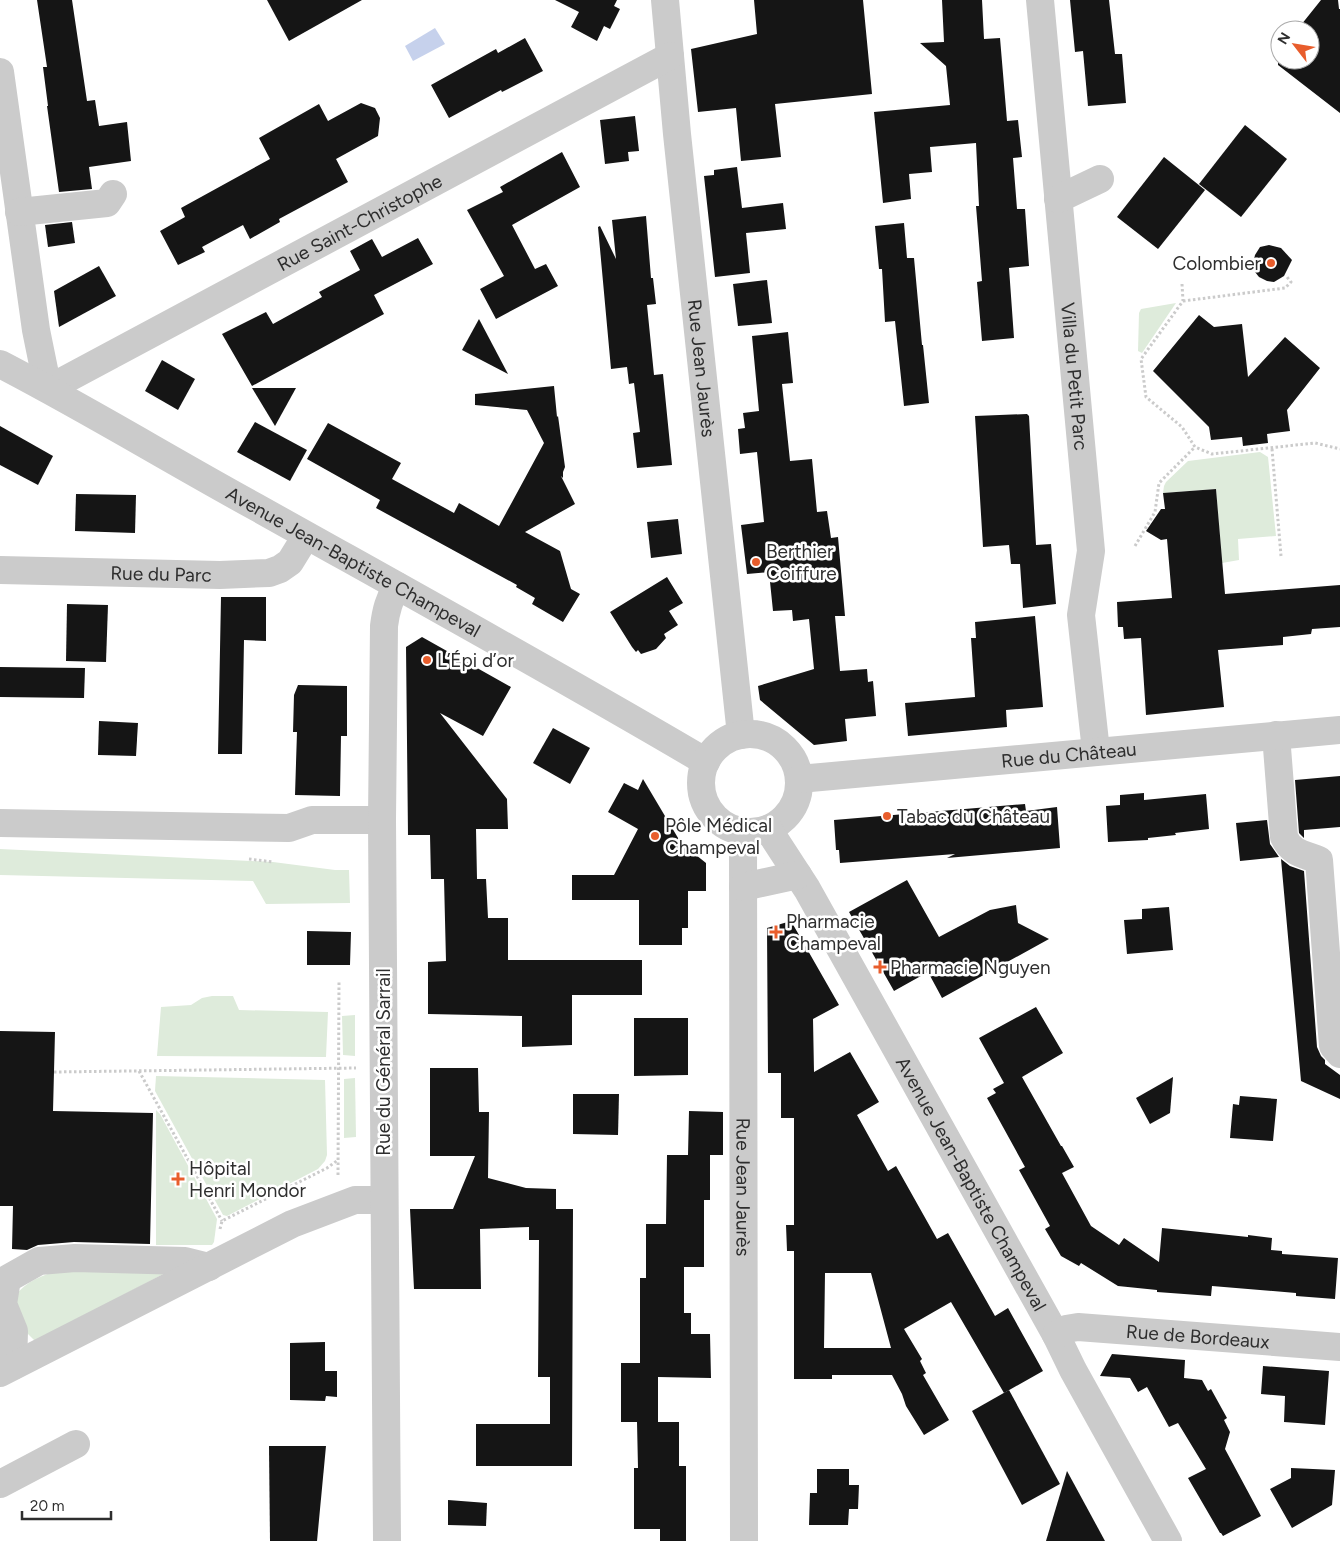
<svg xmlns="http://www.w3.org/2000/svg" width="1340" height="1541" viewBox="0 0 1340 1541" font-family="Figtree,sans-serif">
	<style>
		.green { fill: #deebdb }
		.water { fill: #c6d1ec }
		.building { fill: #151515; fill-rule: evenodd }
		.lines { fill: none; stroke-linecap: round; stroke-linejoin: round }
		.path { stroke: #cbcbcb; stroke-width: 3; stroke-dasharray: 2.5 2.5; stroke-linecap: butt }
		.minor { stroke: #cbcbcb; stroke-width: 28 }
		.poi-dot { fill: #e85d2c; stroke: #fff; stroke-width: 2 }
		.labels { text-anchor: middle; stroke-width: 5; stroke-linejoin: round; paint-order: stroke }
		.street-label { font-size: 19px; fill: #2e2e2e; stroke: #fff }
		.poi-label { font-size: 19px; fill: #2e2e2e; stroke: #fff; text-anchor: start }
	</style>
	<rect width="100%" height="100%" fill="#fff"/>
	<!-- green -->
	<g class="green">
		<path d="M 1176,303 L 1142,353 L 1138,351 L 1139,313 L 1141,309 Z"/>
		<path d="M 1260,452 L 1268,457 L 1276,536 L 1238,539 L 1239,560 L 1222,563 L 1216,489 L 1163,493 L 1164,486 L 1166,482 L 1188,461 Z"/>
		<path d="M 0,849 L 273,862 L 335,870 L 349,870 L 350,903 L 266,904 L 253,881 L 0,875 Z"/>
		<path d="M 212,996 L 233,996 L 239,1010 L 328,1012 L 326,1057 L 157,1056 L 161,1007 L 191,1005 L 202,998 Z"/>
		<path d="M 355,1015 L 355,1056 L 343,1055 L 342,1016 Z"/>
		<path d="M 156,1076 L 325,1080 L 327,1155 L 325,1161 L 318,1169 L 227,1216 L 223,1215 L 155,1091 Z"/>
		<path d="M 355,1078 L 356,1137 L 344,1138 L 344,1079 Z"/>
		<path d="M 156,1110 L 160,1114 L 217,1219 L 214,1242 L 212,1245 L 156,1245 Z"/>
		<path d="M 72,1267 L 177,1267 L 35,1341 L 19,1325 L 15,1296 C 28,1278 52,1272 72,1267 Z"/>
	</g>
	<!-- water -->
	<path class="water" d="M 435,28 L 445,44 L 413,61 L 405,46 Z"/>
	<!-- building -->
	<g class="building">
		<path d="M 37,0 L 72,0 L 87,101 L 95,100 L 99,126 L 127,122 L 131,161 L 89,167 L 92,189 L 59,192 L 47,106 L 48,106 L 43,67 L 47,67 Z"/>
		<path d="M 267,0 L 362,0 L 289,41 Z"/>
		<path d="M 555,0 L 617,0 L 614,6 L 620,9 L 610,29 L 604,26 L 597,41 L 571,27 L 579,12 Z"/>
		<path d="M 754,0 L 863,0 L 872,94 L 775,104 L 781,157 L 741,161 L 736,108 L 698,112 L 691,49 L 757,34 Z"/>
		<path d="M 942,0 L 982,0 L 984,39 L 1000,38 L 1007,121 L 1018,120 L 1022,157 L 1013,158 L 1017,209 L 1025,209 L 1029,266 L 1009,268 L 1014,338 L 982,341 L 977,282 L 982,281 L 976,206 L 979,206 L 976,143 L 930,147 L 932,172 L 909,174 L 911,199 L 883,203 L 874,112 L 950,105 L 946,66 L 920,43 L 944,42 Z"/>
		<path d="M 1070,0 L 1109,0 L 1115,54 L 1122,54 L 1126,103 L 1088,106 L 1083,51 L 1075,52 Z"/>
		<path d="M 1321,0 L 1338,0 L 1339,9 L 1340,9 L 1340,113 L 1278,65 L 1278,55 L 1280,52 L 1280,60 L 1310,60 L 1310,30 L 1297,30 Z"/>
		<path d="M 525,38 L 543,71 L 502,92 L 501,90 L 449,118 L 431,85 L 496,49 L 498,53 Z"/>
		<path d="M 361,103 L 375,108 L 380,118 L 378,136 L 336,159 L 348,182 L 279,219 L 280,222 L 250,239 L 243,225 L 202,247 L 205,252 L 178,265 L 160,231 L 185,217 L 181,208 L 270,159 L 259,138 L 319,104 L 328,121 Z"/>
		<path d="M 635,116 L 639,151 L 628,152 L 629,161 L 605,164 L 600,120 Z"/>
		<path d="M 1245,125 L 1287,159 L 1241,217 L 1199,184 Z"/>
		<path d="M 562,152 L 580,187 L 512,225 L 535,269 L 546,264 L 558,286 L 496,319 L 480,289 L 504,276 L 467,210 L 503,192 L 500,187 Z"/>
		<path d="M 1164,157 L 1205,190 L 1158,249 L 1117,217 Z"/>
		<path d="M 737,167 L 742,208 L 783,203 L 786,229 L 746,233 L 750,273 L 715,277 L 704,176 L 714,175 L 714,170 Z"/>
		<path d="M 646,216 L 651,278 L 653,278 L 656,304 L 647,305 L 654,375 L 663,374 L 672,465 L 637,468 L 633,433 L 640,432 L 634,383 L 629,384 L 627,367 L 611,369 L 598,227 L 600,226 L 616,259 L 612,220 Z"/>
		<path d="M 72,222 L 75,243 L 48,247 L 45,225 Z"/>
		<path d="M 904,223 L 907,258 L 914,258 L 922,345 L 923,345 L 929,403 L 904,406 L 895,321 L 885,322 L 882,269 L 879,269 L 875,226 Z"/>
		<path d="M 418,238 L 433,264 L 374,295 L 384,314 L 252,386 L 222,334 L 266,312 L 273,324 L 322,297 L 319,292 L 360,270 L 350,251 L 372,239 L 382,257 Z"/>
		<path d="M 1269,245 L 1281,248 L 1292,260 L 1284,276 L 1274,282 L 1267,281 L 1259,277 L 1255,272 L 1253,264 L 1255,255 L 1260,247 Z"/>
		<path d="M 99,266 L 116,296 L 59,327 L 54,291 Z"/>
		<path d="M 767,280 L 772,323 L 738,326 L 733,284 Z"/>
		<path d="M 1199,315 L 1214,327 L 1242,324 L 1248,377 L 1285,337 L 1320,368 L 1287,410 L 1290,431 L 1267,434 L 1268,443 L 1243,446 L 1242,437 L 1211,440 L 1209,427 L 1153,371 Z"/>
		<path d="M 479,319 L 508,374 L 462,350 Z"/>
		<path d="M 788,332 L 793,383 L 782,384 L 790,461 L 812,459 L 817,512 L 827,511 L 831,538 L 838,537 L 845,616 L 835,616 L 840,671 L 867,669 L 868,682 L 873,681 L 876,716 L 845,719 L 847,741 L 814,745 L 760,700 L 758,686 L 814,669 L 809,619 L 793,621 L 792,610 L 773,611 L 769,572 L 747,574 L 741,525 L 764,522 L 757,452 L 740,454 L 738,429 L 745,428 L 743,413 L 759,411 L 752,336 Z"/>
		<path d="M 162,360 L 195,379 L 178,410 L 145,391 Z"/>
		<path d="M 554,386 L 557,417 L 558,416 L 565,467 L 563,472 L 563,478 L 561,476 L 575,504 L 525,532 L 560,551 L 571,589 L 580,594 L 563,622 L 532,604 L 535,598 L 516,587 L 517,585 L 376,508 L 380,500 L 307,459 L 328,423 L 401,463 L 392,479 L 454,513 L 459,503 L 499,526 L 544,443 L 527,410 L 475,405 L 475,394 Z"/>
		<path d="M 252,388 L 296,388 L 275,426 Z"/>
		<path d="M 1027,414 L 1029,416 L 1036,545 L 1051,544 L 1056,604 L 1023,608 L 1020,564 L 1011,564 L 1009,545 L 983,547 L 975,416 Z"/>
		<path d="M 255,422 L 307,450 L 290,481 L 237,452 Z"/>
		<path d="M 0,426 L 53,456 L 38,485 L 0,465 Z"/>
		<path d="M 1216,489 L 1225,594 L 1340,585 L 1340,627 L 1312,629 L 1311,634 L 1283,637 L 1283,645 L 1218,650 L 1224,707 L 1146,715 L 1141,638 L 1124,639 L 1123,627 L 1118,627 L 1117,602 L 1172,598 L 1167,539 L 1161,540 L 1146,531 L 1161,509 L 1165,509 L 1163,493 Z"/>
		<path d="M 76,494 L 136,495 L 135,533 L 75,531 Z"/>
		<path d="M 678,519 L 682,554 L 651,558 L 647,522 Z"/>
		<path d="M 667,577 L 683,603 L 669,611 L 678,625 L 664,634 L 666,638 L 656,649 L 641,654 L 638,650 L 636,652 L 632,647 L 610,612 Z"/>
		<path d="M 221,597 L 266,597 L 266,641 L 244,640 L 242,754 L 218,754 Z"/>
		<path d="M 67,604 L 108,605 L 106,662 L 66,661 Z"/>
		<path d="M 1035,616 L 1043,707 L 1006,710 L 1007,727 L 908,736 L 905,703 L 975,697 L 971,638 L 976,638 L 975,622 Z"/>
		<path d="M 422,637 L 511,687 L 483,736 L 440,713 L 507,799 L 508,829 L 476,829 L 477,879 L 486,879 L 488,918 L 508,918 L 508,960 L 642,960 L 642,995 L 572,995 L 572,1045 L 522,1047 L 522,1016 L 428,1014 L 428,962 L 446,961 L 444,879 L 431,879 L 430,835 L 408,835 L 406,647 Z"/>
		<path d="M 0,667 L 85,668 L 84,698 L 0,697 Z"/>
		<path d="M 298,685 L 347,686 L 347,736 L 341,736 L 340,796 L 295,795 L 297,732 L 293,732 L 294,695 Z"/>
		<path d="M 99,721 L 138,723 L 136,756 L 98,755 Z"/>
		<path d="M 553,728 L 590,748 L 570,784 L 533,763 Z"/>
		<path d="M 1340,776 L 1340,827 L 1304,830 L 1304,838 L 1299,833 L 1295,780 Z"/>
		<path d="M 643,779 L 681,843 L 706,863 L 706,891 L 688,891 L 688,928 L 682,928 L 682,945 L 639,945 L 639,900 L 572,900 L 572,875 L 614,875 L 638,829 L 608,812 L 624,783 L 638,790 Z"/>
		<path d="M 1144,793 L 1144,800 L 1206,794 L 1209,829 L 1175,833 L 1176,835 L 1148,838 L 1148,840 L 1108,842 L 1106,806 L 1120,805 L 1120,795 Z"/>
		<path d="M 1025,804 L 1026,811 L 1057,807 L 1060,848 L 947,858 L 955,854 L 840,863 L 839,850 L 836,850 L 834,820 Z"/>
		<path d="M 1267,820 L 1270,844 L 1279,857 L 1240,861 L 1236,823 Z"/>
		<path d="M 1281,859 L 1290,866 L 1304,871 L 1317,1047 L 1321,1056 L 1325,1060 L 1325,1064 L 1340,1075 L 1340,1099 L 1301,1081 Z"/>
		<path d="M 907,880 L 939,937 L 990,910 L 1016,905 L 1018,923 L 1049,939 L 942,998 L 928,972 L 894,991 L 849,912 Z"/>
		<path d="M 1169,907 L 1173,950 L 1127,954 L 1124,920 L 1142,919 L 1142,909 Z"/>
		<path d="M 791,921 L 839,1005 L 813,1019 L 814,1072 L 850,1052 L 879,1102 L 857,1115 L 888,1171 L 896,1166 L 937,1239 L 948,1233 L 995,1316 L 1008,1308 L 1043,1371 L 1004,1393 L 951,1302 L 904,1329 L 922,1359 L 920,1361 L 926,1373 L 923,1375 L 949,1420 L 924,1435 L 906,1406 L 902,1394 L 892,1375 L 832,1375 L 832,1379 L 794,1379 L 794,1251 L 787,1251 L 786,1225 L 794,1225 L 794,1118 L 781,1118 L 781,1073 L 768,1073 L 767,928 ZM 825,1273 L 871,1273 L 891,1348 L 824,1348 Z"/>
		<path d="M 307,931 L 351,932 L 350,965 L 307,965 Z"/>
		<path d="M 1036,1007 L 1063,1053 L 1022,1077 L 1061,1146 L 1062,1146 L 1074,1167 L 1062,1173 L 1091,1226 L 1119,1245 L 1124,1238 L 1159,1262 L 1162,1228 L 1248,1237 L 1248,1235 L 1272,1238 L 1271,1250 L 1282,1251 L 1282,1254 L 1338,1258 L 1335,1299 L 1296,1296 L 1296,1293 L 1212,1286 L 1211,1296 L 1157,1292 L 1157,1290 L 1118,1286 L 1081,1263 L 1079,1266 L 1061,1256 L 1045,1229 L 1050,1226 L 1019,1170 L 1025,1167 L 987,1098 L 996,1093 L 993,1089 L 1004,1083 L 979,1038 Z"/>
		<path d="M 634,1018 L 688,1018 L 688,1075 L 634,1076 Z"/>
		<path d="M 0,1031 L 55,1032 L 53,1111 L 153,1113 L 150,1244 L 74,1242 L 38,1245 L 27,1250 L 12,1249 L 13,1206 L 0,1206 Z"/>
		<path d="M 430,1068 L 478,1068 L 479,1112 L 489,1112 L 488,1178 L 526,1188 L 556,1189 L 556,1209 L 573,1209 L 572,1466 L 476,1466 L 476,1424 L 550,1424 L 550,1377 L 538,1377 L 539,1240 L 529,1240 L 529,1227 L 480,1229 L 481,1289 L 414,1289 L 410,1209 L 453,1209 L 475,1156 L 430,1156 Z"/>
		<path d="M 1173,1077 L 1170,1113 L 1150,1124 L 1136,1098 Z"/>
		<path d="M 573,1094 L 619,1094 L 618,1135 L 573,1134 Z"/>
		<path d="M 1240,1096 L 1277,1099 L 1273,1141 L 1230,1138 L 1233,1104 L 1239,1105 Z"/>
		<path d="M 689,1111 L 723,1112 L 723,1155 L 710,1155 L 710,1200 L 704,1200 L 704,1267 L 684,1267 L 684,1313 L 691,1313 L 691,1334 L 710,1334 L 711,1378 L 658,1377 L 658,1422 L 621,1422 L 621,1363 L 640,1363 L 640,1278 L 646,1278 L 646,1224 L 666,1224 L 667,1155 L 688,1155 Z"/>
		<path d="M 325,1342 L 325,1371 L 337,1371 L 337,1397 L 326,1396 L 325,1401 L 290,1400 L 290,1343 Z"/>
		<path d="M 1112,1354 L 1185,1360 L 1184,1378 L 1202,1380 L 1208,1391 L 1211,1389 L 1227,1418 L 1224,1420 L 1230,1432 L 1225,1449 L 1261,1516 L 1223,1536 L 1221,1533 L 1220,1533 L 1188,1478 L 1206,1469 L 1178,1423 L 1169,1427 L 1147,1387 L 1138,1392 L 1130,1378 L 1100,1376 Z"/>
		<path d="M 1263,1366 L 1329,1371 L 1325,1425 L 1284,1422 L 1285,1396 L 1261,1394 Z"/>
		<path d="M 1009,1390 L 1060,1484 L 1022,1505 L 972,1411 Z"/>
		<path d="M 637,1422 L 679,1422 L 679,1466 L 686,1466 L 686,1541 L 660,1541 L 660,1529 L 634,1529 L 634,1468 L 638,1468 Z"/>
		<path d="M 269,1446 L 326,1446 L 317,1541 L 270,1541 Z"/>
		<path d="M 1291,1468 L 1335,1470 L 1332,1505 L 1292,1528 L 1270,1489 L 1291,1478 Z"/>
		<path d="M 817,1469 L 849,1469 L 849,1485 L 859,1485 L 858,1509 L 849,1509 L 848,1525 L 809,1525 L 810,1493 L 817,1493 Z"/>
		<path d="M 1067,1471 L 1105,1541 L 1046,1541 Z"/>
		<path d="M 448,1500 L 487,1503 L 486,1526 L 448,1525 Z"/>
	</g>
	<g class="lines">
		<!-- path -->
		<g class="path">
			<path d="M 1182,284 L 1183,301 L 1141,359 L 1146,397 L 1182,427 L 1195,447 L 1212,454 L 1315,443 L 1340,449"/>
			<path d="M 1183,301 L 1285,288 L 1291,282 L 1287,277"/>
			<path d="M 1272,449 L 1281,556"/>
			<path d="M 1135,546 L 1155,512 L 1159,483 L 1195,447"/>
			<path d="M 249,859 L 273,862"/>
			<path d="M 139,1071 L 222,1221"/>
			<path d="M 54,1072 L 356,1068"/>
			<path d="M 338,1175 L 339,981"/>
			<path d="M 220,1229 L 222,1221 L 327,1168 L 338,1160"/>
		</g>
		<!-- minor -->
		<g class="minor">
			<path id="s1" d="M 665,0 L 677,134 L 741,735"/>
			<path id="s2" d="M 1040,0 L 1091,551 L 1081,615 L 1096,751"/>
			<path id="s3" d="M 0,72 L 36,330 L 48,389 L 670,56"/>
			<path d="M 1058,199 L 1100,179"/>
			<path d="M 19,212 L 107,203 L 113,194"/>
			<path id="s4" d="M 0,364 C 87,409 170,460 256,507 C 406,591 557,674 706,762"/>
			<path id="s5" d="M 0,570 L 220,575 L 269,573 L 280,569 L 290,562 L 306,536"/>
			<circle cx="750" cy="783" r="49"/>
			<path d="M 1276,735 L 1284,837 C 1291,853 1303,854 1319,860 L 1333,1046 L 1340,1054"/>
			<path id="s6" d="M 799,779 L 1340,730"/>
			<path d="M 0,823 L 289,828 L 312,820 L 382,820"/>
			<path id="s7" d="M 768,829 L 807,889 L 1056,1335 L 1073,1370 L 1168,1541"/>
			<path id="s8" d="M 743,832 L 744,1541"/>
			<path d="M 743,887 L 798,875"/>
			<path id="s9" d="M 1056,1335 L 1066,1329 L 1078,1327 L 1340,1347"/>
			<path d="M 1,1359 L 13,1366 L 14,1331 L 3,1304 L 7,1279 L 39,1261 L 75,1258 L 185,1261 L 209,1267"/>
			<path d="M 0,1373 L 292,1224 L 355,1200 L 384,1200"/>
			<path d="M 0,1484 L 76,1444"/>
			<path d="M 387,1541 L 382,820 L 384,626 C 386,610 389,599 397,586"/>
		</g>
	</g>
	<!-- markers -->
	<g class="poi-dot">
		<circle cx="1271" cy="263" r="5"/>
		<circle cx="756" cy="562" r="5"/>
		<circle cx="427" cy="660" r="5"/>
		<circle cx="887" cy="816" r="5"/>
		<circle cx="655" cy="836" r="5"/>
		<path d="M773.5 924.5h5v5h5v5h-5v5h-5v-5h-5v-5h5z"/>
		<path d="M877.5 959.5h5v5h5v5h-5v5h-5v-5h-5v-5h5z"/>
		<path d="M175.5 1171.5h5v5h5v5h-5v5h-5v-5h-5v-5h5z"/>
	</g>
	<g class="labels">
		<!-- street labels -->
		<g class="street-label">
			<text dy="7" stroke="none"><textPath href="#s3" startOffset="674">Rue Saint-Christophe</textPath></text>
			<text dy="7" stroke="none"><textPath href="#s1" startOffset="370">Rue Jean Jaurès</textPath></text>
			<text dy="7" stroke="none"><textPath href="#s2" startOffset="378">Villa du Petit Parc</textPath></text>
			<text dy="7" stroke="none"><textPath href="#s4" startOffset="405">Avenue Jean-Baptiste Champeval</textPath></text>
			<text dy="7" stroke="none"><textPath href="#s5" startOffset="161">Rue du Parc</textPath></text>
			<text dy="7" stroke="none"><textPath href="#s6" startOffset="271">Rue du Château</textPath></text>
			<text transform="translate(383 1062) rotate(-90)" y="7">Rue du Général Sarrail</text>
			<text dy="7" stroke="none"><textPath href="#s7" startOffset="409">Avenue Jean-Baptiste Champeval</textPath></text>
			<text dy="7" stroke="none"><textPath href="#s8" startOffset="355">Rue Jean Jaurès</textPath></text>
			<text dy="7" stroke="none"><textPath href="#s9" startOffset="144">Rue de Bordeaux</textPath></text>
		</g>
		<!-- poi labels -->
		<g class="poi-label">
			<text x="1261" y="270" text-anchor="end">Colombier</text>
			<text x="766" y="558">Berthier<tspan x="766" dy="22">Coiffure</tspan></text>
			<text x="437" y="667">L’Épi d’or</text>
			<text x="897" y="823">Tabac du Château</text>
			<text x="665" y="832">Pôle Médical<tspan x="665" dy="22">Champeval</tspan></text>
			<text x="786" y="928">Pharmacie<tspan x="786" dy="22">Champeval</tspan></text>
			<text x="890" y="974">Pharmacie Nguyen</text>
			<text x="189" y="1175">Hôpital<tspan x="189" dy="22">Henri Mondor</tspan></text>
		</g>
	</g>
	<!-- north arrow -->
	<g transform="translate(1295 45) rotate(301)"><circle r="24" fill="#ffffff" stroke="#ababab"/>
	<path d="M0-4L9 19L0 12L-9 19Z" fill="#e85d2c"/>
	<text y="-8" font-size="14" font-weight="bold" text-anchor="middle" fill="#2e2e2e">N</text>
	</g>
	<!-- scale -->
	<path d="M22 1511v8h89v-8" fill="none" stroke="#2e2e2e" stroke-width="2.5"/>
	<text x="30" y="1511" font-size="15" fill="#2e2e2e" stroke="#ffffff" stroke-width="4" paint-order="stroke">20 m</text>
</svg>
